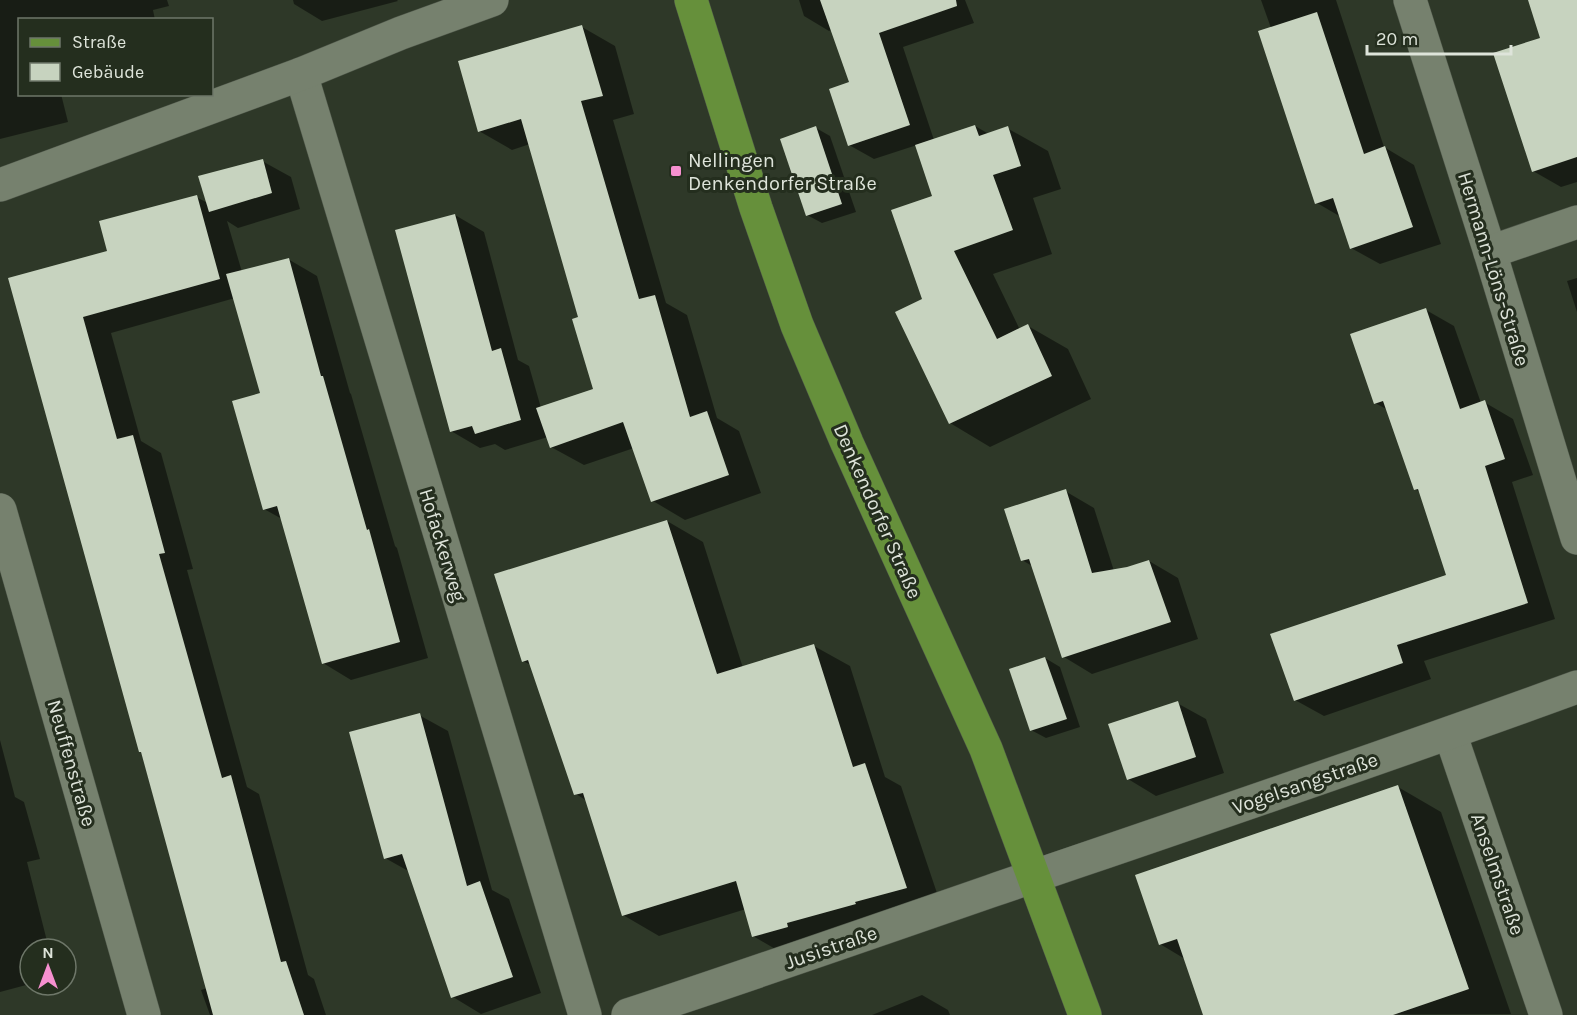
<svg xmlns="http://www.w3.org/2000/svg" width="1577" height="1015" viewBox="0 0 1577 1015" font-family="Karla,sans-serif">
	<style>
		.shadow { fill: #0007 }
		.building { fill: #c7d3bf }
		.lines { fill: none; stroke-linecap: round; stroke-linejoin: round }
		.minor-casing { stroke: #4e5649; stroke-width: 34 }
		.major-casing { stroke: #4e5649; stroke-width: 34 }
		.minor { stroke: #76816e; stroke-width: 33 }
		.major { stroke: #66903b; stroke-width: 33 }
		.poi-dot { fill: #f690d0; stroke: #242e1e; stroke-width: 2 }
		.labels { text-anchor: middle; stroke-width: 6; stroke-linejoin: round; paint-order: stroke }
		.poi-label { font-size: 20px; fill: #dee4da; stroke: #242e1e; text-anchor: start }
		.street-label { font-size: 20px; fill: #dee4da; stroke: #242e1e }
	</style>
	<rect width="100%" height="100%" fill="#2e3828"/>
	<!-- shadow -->
	<g class="shadow">
		<path d="M 0,0 L 167,0 L 169,6 L 153,10 L 155,20 L 20,20 L 20,94 L 61,94 L 68,122 L 0,139 Z"/>
		<path d="M 293,0 L 397,0 L 398,1 L 322,21 L 294,4 Z"/>
		<path d="M 799,0 L 965,0 L 974,23 L 903,47 L 934,140 L 975,126 L 989,134 L 1007,128 L 1048,151 L 1061,189 L 1033,198 L 1052,254 L 993,274 L 1020,330 L 1028,326 L 1068,349 L 1091,399 L 990,447 L 950,423 L 924,300 L 934,197 L 917,145 L 874,159 L 849,145 L 850,83 L 832,30 L 829,31 L 804,16 Z"/>
		<path d="M 1261,0 L 1336,0 L 1384,147 L 1414,165 L 1441,244 L 1380,264 L 1351,248 L 1341,217 L 1317,203 L 1271,28 Z"/>
		<path d="M 1538,0 L 1577,0 L 1577,182 L 1561,187 L 1533,171 L 1542,39 Z"/>
		<path d="M 582,27 L 615,46 L 634,114 L 613,120 L 666,303 L 687,315 L 717,418 L 739,431 L 761,493 L 685,520 L 653,501 L 634,448 L 584,465 L 551,447 L 548,437 L 505,450 L 495,444 L 480,448 L 451,431 L 455,215 L 484,232 L 518,360 L 529,366 L 541,408 L 595,390 L 580,318 L 530,144 L 512,150 L 479,131 Z"/>
		<path d="M 816,128 L 830,136 L 856,212 L 822,223 L 807,215 Z"/>
		<path d="M 262,161 L 291,177 L 300,209 L 238,228 L 227,221 L 242,272 L 288,259 L 317,276 L 350,393 L 351,394 L 395,546 L 397,548 L 428,658 L 351,680 L 323,663 L 282,519 L 264,509 L 262,394 L 235,298 L 111,333 L 141,441 L 161,453 L 193,569 L 187,570 L 247,787 L 259,794 L 308,975 L 314,979 L 326,1015 L 210,1015 L 201,990 L 207,988 L 9,279 L 109,252 L 196,197 L 208,203 Z"/>
		<path d="M 1577,278 L 1577,312 L 1567,281 Z"/>
		<path d="M 1426,310 L 1454,326 L 1481,403 L 1484,402 L 1513,419 L 1533,475 L 1512,482 L 1555,619 L 1424,661 L 1431,679 L 1324,716 L 1295,700 L 1448,576 L 1421,493 L 1415,489 L 1388,410 L 1375,403 Z"/>
		<path d="M 1065,491 L 1094,508 L 1114,571 L 1149,561 L 1178,578 L 1198,639 L 1092,674 L 1064,657 L 1032,566 L 1022,560 Z"/>
		<path d="M 667,521 L 703,542 L 743,668 L 814,646 L 850,666 L 885,777 L 901,786 L 942,908 L 789,957 L 753,936 L 746,909 L 659,936 L 623,915 L 587,801 L 576,794 L 531,665 L 523,661 Z"/>
		<path d="M 1045,658 L 1060,667 L 1080,727 L 1046,738 L 1031,730 Z"/>
		<path d="M 1177,703 L 1206,719 L 1224,773 L 1156,796 L 1128,779 Z"/>
		<path d="M 419,715 L 448,731 L 492,890 L 509,899 L 541,993 L 481,1014 L 453,997 L 410,872 L 385,858 Z"/>
		<path d="M 0,740 L 15,797 L 24,802 L 40,859 L 27,862 L 49,949 L 30,949 L 30,984 L 0,992 Z"/>
		<path d="M 1398,787 L 1441,812 L 1511,1014 L 1205,1015 L 1185,959 L 1160,944 Z"/>
		<path d="M 922,995 L 948,1010 L 950,1015 L 872,1015 Z"/>
	</g>
	<!-- building -->
	<g class="building">
		<path d="M 820,0 L 956,0 L 957,6 L 879,33 L 910,125 L 848,146 L 829,89 L 849,82 Z"/>
		<path d="M 1528,0 L 1577,0 L 1577,157 L 1532,172 L 1493,53 L 1540,38 Z"/>
		<path d="M 1317,12 L 1364,154 L 1385,146 L 1413,227 L 1350,249 L 1333,198 L 1315,204 L 1258,31 Z"/>
		<path d="M 582,25 L 603,96 L 581,101 L 639,299 L 655,295 L 690,417 L 707,411 L 729,475 L 651,502 L 623,422 L 550,448 L 536,408 L 593,389 L 572,319 L 578,317 L 521,119 L 478,132 L 458,61 Z"/>
		<path d="M 975,125 L 979,136 L 1008,126 L 1021,166 L 993,175 L 1013,230 L 954,251 L 997,339 L 1028,324 L 1052,376 L 949,424 L 895,312 L 922,299 L 891,210 L 932,196 L 915,145 Z"/>
		<path d="M 816,126 L 842,204 L 806,216 L 780,139 Z"/>
		<path d="M 263,159 L 272,193 L 209,212 L 198,176 Z"/>
		<path d="M 197,195 L 220,279 L 83,317 L 117,439 L 133,435 L 165,553 L 159,554 L 222,778 L 231,775 L 281,962 L 286,961 L 304,1015 L 213,1015 L 141,752 L 139,752 L 8,278 L 107,251 L 99,221 Z"/>
		<path d="M 455,214 L 492,351 L 501,348 L 521,420 L 475,434 L 472,426 L 450,432 L 395,230 Z"/>
		<path d="M 289,258 L 321,376 L 323,376 L 367,530 L 369,529 L 400,642 L 322,664 L 277,506 L 263,510 L 232,401 L 260,393 L 226,274 Z"/>
		<path d="M 1426,308 L 1460,409 L 1485,400 L 1505,459 L 1485,466 L 1528,603 L 1397,645 L 1403,663 L 1294,701 L 1270,634 L 1446,575 L 1418,489 L 1414,490 L 1383,401 L 1374,404 L 1350,334 Z"/>
		<path d="M 1066,489 L 1092,573 L 1127,567 L 1149,560 L 1171,622 L 1062,658 L 1029,559 L 1021,561 L 1004,509 Z"/>
		<path d="M 667,520 L 717,674 L 814,644 L 853,767 L 865,763 L 907,888 L 855,902 L 856,904 L 787,923 L 788,927 L 752,937 L 736,881 L 622,916 L 583,793 L 574,795 L 528,660 L 522,662 L 494,574 Z"/>
		<path d="M 1045,657 L 1067,719 L 1030,731 L 1009,669 Z"/>
		<path d="M 1178,701 L 1196,757 L 1127,780 L 1108,724 Z"/>
		<path d="M 420,713 L 467,886 L 480,881 L 513,977 L 451,998 L 402,854 L 384,859 L 349,732 Z"/>
		<path d="M 1398,785 L 1469,989 L 1393,1015 L 1203,1015 L 1177,939 L 1159,945 L 1135,875 Z"/>
	</g>
	<g class="lines">
		<!-- minor casing -->
		<g class="minor-casing">
			<g id="minor">
				<path d="M 1410,0 L 1490,252 L 1577,538"/>
				<path d="M 301,74 L 585,1015"/>
				<path d="M 0,185 L 301,74 L 401,33 L 492,0"/>
				<path d="M 1490,252 L 1577,222"/>
				<path d="M 0,510 L 144,1015"/>
				<path d="M 1450,733 L 1546,1015"/>
				<path d="M 628,1015 C 749,975 870,933 991,891 C 1187,824 1383,758 1577,687"/>
			</g>
		</g>
		<!-- major casing -->
		<g class="major-casing">
			<path id="major" d="M 691,0 L 756,208 L 797,325 L 847,443 L 986,749 L 1085,1015"/>
		</g>
		<!-- minor -->
		<use href="#minor" class="minor"/>
		<!-- major -->
		<use href="#major" class="major"/>
	</g>
	<!-- markers -->
	<rect class="poi-dot" x="670" y="165" width="12" height="12" rx="3"/>
	<g class="labels">
		<!-- poi labels -->
		<g class="poi-label">
			<text x="688" y="167">Nellingen<tspan x="688" dy="23">Denkendorfer Straße</tspan></text>
		</g>
		<!-- street labels -->
		<g class="street-label">
			<text transform="translate(1494 269) rotate(73)" y="7">Hermann-Löns-Straße</text>
			<text transform="translate(878 511) rotate(66)" y="7">Denkendorfer Straße</text>
			<text transform="translate(443 545) rotate(73)" y="7">Hofackerweg</text>
			<text transform="translate(72 763) rotate(74)" y="7">Neuffenstraße</text>
			<text transform="translate(1305 783) rotate(-19)" y="7">Vogelsangstraße</text>
			<text transform="translate(1498 874) rotate(71)" y="7">Anselmstraße</text>
			<text transform="translate(831 947) rotate(-19)" y="7">Jusistraße</text>
		</g>
	</g>
	<!-- legend -->
	<rect x="18" y="18" width="195" height="78" fill="#242e1e" stroke="#6e7769" stroke-width="1.5"/>
	<rect x="30" y="38" width="30" height="9" fill="#66903b" stroke="#6e7769" stroke-width="1.5"/>
	<text x="72" y="48" font-size="18" fill="#dee4da">Straße</text>
	<rect x="30" y="63" width="30" height="18" fill="#c7d3bf" stroke="#6e7769" stroke-width="1.5"/>
	<text x="72" y="78" font-size="18" fill="#dee4da">Gebäude</text>
	<!-- north arrow -->
	<g transform="translate(48 967)"><circle r="28" fill="#242e1e" stroke="#6e7769" stroke-width="1.5"/>
	<path d="M0-4.5L10 22L0 15L-10 22Z" fill="#f690d0"/>
	<text y="-9" font-size="16" font-weight="bold" text-anchor="middle" fill="#dee4da">N</text>
	</g>
	<!-- scale -->
	<path d="M1367 45v9h144v-9" fill="none" stroke="#dee4da" stroke-width="3"/>
	<text x="1376" y="45" font-size="18" fill="#dee4da" stroke="#242e1e" stroke-width="4.5" paint-order="stroke">20 m</text>
</svg>
